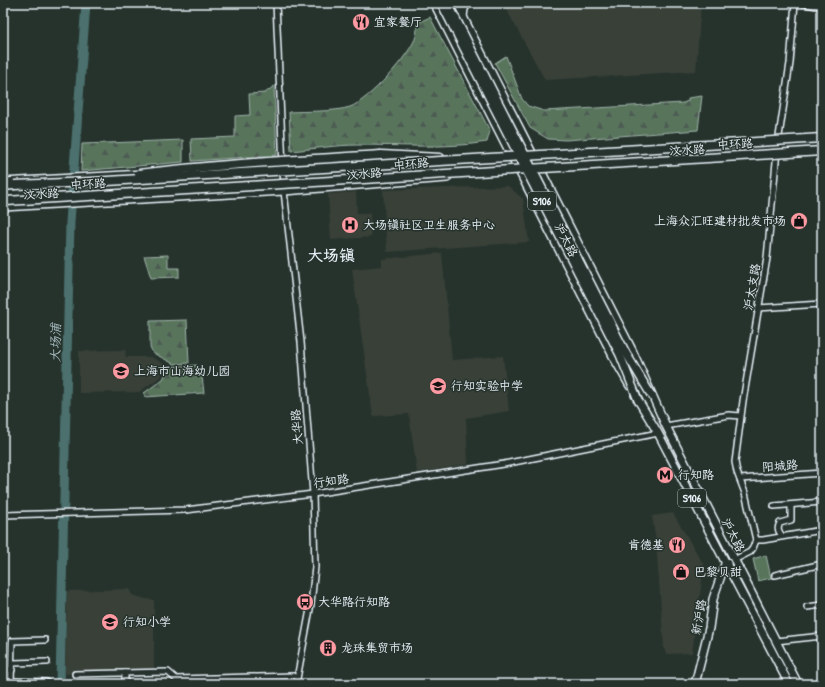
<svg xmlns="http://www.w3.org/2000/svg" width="825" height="687" viewBox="0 0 825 687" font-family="'Patrick Hand','LXGW WenKai TC',sans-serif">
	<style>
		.built { fill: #394038 }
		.green { fill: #58755c; stroke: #a0b3aa }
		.forest { fill: url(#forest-firs); stroke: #a0b3aa }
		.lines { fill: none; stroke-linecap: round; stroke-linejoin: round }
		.river { stroke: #4b706d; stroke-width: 9 }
		.minor-casing { stroke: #e8f1f8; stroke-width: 8 }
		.major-casing { stroke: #e8f1f8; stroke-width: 10 }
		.highway-casing { stroke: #e8f1f8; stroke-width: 11 }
		.minor { stroke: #26332d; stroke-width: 5 }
		.major { stroke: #26332d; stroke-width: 7 }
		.highway { stroke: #26332d; stroke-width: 8 }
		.major-bridge-casing { stroke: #e8f1f8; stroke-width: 10; stroke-linecap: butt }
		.highway-bridge-casing { stroke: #e8f1f8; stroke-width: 11; stroke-linecap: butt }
		.major-bridge { stroke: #26332d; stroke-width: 7 }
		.highway-bridge { stroke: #26332d; stroke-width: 8 }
		.labels { text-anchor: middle; stroke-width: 3; stroke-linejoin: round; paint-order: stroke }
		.shield { fill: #26332d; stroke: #aeb8bb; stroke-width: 1 }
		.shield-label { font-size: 11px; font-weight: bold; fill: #e8f1f8 }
		.poi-label { font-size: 12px; fill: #e8f1f8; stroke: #26332d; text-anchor: start }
		.street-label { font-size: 12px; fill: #e8f1f8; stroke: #26332d }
		.water-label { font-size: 13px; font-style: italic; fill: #a9bdc0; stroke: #26332d }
		.district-label { font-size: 16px; font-weight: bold; fill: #e8f1f8; stroke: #26332d }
	</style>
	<defs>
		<pattern id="forest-firs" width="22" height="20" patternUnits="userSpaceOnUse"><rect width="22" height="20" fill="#58755c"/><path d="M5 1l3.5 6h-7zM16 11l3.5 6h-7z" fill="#4e5c52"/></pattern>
	</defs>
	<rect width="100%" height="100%" fill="#26332d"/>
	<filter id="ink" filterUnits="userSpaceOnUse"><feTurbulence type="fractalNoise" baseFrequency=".025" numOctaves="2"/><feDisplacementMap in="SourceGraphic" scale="8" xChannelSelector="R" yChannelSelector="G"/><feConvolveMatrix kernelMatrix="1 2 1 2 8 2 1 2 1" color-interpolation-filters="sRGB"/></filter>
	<g filter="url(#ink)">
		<!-- built -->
		<g class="built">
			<path d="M 542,3 L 701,3 L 696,71 L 545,80 L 504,5 Z"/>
			<path d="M 508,186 L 523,199 L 529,242 L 387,252 L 383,190 Z"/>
			<path d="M 356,192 L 357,213 L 370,213 L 371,237 L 331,240 L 328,194 Z"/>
			<path d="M 442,253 L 452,360 L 503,356 L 509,411 L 466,418 L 468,464 L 417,473 L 409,414 L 373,416 L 352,269 L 382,266 L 382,259 Z"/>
			<path d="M 125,350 L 126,357 L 151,357 L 166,365 L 159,378 L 139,392 L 79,393 L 79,351 Z"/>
			<path d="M 673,513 L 704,565 L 692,653 L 666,654 L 664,648 L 656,542 L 652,516 Z"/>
			<path d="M 129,589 L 132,595 L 146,599 L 154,600 L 154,672 L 65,674 L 67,591 Z"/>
		</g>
		<!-- green -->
		<path class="green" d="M 766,555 L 771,578 L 758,581 L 753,559 Z"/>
		<!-- forest -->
		<g class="forest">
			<path d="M 430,17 L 490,131 L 487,142 C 444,149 401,145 358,145 C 336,145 313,149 291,151 L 289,112 C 307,111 334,112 350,107 C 368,101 411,54 416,36 C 417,32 417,27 417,23 Z"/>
			<path d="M 506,56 L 522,99 L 528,106 L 544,111 L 683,103 L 688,101 L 688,98 L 702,96 L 698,130 L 566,140 L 548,139 L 530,128 L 495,63 Z"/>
			<path d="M 274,86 L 277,155 L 192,161 L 191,139 L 235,137 L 235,116 L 250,115 L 249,94 L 265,93 Z"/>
			<path d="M 183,140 L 183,162 L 81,171 L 82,144 Z"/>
			<path d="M 168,255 L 168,268 L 179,268 L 179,277 L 151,278 L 144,256 Z"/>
			<path d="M 187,320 L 189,363 L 174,364 L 153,353 L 150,347 L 150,321 Z"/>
			<path d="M 197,365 L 197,375 L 202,376 L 204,393 L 145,397 L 144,393 L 163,379 L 169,367 Z"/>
		</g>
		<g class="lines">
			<!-- river -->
			<path class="river" d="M 60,684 L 70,222 L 86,3"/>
			<!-- minor casing -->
			<g class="minor-casing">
				<g id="minor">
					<path d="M 276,3 L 284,191 L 301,342 L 313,494 L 315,567 L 311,604 L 296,684"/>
					<path d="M 801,3 L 822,7"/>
					<path d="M 464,17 L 465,9 L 469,3"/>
					<path d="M 778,143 L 790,63 L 795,3"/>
					<path d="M 758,308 L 822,304"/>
					<path d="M 666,426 L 729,415 L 740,416"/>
					<path d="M 740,479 L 822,473"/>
					<path d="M 774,506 L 822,502"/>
					<path d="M 3,515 L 186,510 L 313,494 L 504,464 L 658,433"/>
					<path d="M 782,536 C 778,531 777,528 780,523 L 791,520 L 791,505"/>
					<path d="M 756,540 L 763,540 L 822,530"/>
					<path d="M 734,560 L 750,552 L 753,548 L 756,540 L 745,493 L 737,472 L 735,462 L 743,401 L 767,258 L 777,151"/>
					<path d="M 775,575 L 822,564"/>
					<path d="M 807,607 L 822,605"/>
					<path d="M 776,641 L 822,636"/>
					<path d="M 12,663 L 47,662"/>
					<path d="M 3,669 L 12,670"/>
					<path d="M 125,673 L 125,684"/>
					<path d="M 75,674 L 168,672 L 176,679 L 293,676"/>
					<path d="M 11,681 L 46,682"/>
					<path d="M 11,684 L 12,641 L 45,640"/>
				</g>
			</g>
			<!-- major casing -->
			<g class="major-casing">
				<g id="major">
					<path d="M 434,3 L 614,358 L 630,386"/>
					<path d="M 456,3 L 632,350 L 666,426 L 798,684"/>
					<path d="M 538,163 L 822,145"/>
					<path d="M 3,182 L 143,174"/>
					<path d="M 3,207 L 284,191 L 447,178"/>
					<path d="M 635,395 L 658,433 L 789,684"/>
					<path d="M 695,684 L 709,628 L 713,599 L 725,564 L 727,563"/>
				</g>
			</g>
			<!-- highway casing -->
			<g class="highway-casing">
				<g id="highway">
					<path d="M 381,155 L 440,158"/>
					<path d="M 3,186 L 14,185"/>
				</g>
			</g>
			<!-- minor -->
			<use href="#minor" class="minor"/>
			<!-- major -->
			<use href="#major" class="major"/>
			<!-- highway -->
			<use href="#highway" class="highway"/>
			<!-- major-bridge casing -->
			<g class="major-bridge-casing">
				<g id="major-bridge">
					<path d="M 441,3 L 620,355 L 638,400"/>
					<path d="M 448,3 L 626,353 L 651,395"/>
				</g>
			</g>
			<!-- highway-bridge casing -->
			<g class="highway-bridge-casing">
				<g id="highway-bridge">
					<path d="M 139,174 C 219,164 301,160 381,155"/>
					<path d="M 14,185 L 91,182 L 822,138"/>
					<path d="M 6,201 L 822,151"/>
				</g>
			</g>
			<!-- major-bridge -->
			<use href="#major-bridge" class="major-bridge"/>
			<!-- highway-bridge -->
			<use href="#highway-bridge" class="highway-bridge"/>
		</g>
	</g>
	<!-- icons -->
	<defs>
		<g id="restaurant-disc" transform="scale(0.9)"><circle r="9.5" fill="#ff9aa2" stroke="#26332d"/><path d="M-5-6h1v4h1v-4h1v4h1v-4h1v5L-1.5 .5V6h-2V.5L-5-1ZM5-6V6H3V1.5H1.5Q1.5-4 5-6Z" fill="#111"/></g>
		<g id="shop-disc" transform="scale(0.9)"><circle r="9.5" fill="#ff9aa2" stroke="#26332d"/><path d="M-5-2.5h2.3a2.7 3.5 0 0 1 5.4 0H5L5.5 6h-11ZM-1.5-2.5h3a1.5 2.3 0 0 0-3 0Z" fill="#111"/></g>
		<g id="hospital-disc" transform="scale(0.9)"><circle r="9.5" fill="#ff9aa2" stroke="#26332d"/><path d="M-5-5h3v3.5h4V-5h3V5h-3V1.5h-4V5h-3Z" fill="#111"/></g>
		<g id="school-disc" transform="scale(0.9)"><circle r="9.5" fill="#ff9aa2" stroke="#26332d"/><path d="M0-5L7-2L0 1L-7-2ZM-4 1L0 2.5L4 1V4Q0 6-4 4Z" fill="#111"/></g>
		<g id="metro-disc" transform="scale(0.9)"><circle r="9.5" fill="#ff9aa2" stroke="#26332d"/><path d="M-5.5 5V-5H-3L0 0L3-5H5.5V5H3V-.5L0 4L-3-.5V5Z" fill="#111"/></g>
		<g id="bus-disc" transform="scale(0.9)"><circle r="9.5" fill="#ff9aa2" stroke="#26332d"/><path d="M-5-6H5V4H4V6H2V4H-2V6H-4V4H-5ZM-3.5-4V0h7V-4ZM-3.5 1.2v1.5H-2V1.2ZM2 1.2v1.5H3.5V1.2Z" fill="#111"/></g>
		<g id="building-disc" transform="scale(0.9)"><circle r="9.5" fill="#ff9aa2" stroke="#26332d"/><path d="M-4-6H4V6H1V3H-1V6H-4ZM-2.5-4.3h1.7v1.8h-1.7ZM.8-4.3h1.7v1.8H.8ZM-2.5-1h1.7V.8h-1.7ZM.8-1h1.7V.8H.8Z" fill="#111"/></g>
	</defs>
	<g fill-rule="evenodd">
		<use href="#restaurant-disc" x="361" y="22"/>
		<use href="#shop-disc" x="799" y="221"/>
		<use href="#hospital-disc" x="350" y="225"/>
		<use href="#school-disc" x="121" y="371"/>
		<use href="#school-disc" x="438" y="386"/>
		<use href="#metro-disc" x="665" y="475"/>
		<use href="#restaurant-disc" x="677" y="545"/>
		<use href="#shop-disc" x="681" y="572"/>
		<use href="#bus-disc" x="305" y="602"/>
		<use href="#school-disc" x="110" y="622"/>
		<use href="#building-disc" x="328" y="648"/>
	</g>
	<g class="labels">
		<!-- shield labels -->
		<g class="shield">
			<rect x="528" y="192" width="28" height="18" rx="3"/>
			<rect x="678" y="489" width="28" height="18" rx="3"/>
		</g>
		<g class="shield-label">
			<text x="542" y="205">S106</text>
			<text x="692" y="502">S106</text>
		</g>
		<!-- poi labels -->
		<g class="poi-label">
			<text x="374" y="26">宜家餐厅</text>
			<text x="786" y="225" text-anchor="end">上海众汇旺建材批发市场</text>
			<text x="363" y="229">大场镇社区卫生服务中心</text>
			<text x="134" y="375">上海市山海幼儿园</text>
			<text x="451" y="390">行知实验中学</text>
			<text x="678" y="479">行知路</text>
			<text x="664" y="549" text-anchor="end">肯德基</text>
			<text x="694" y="576">巴黎贝甜</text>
			<text x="318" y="606">大华路行知路</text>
			<text x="123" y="626">行知小学</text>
			<text x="341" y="652">龙珠集贸市场</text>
		</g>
		<!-- street labels -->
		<g class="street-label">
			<text transform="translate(735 144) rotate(-3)" y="4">中环路</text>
			<text transform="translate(687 150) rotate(-3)" y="4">汶水路</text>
			<text transform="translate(411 164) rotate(-5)" y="4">中环路</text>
			<text transform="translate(364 174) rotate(-5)" y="4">汶水路</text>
			<text transform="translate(88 184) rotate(-3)" y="4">中环路</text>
			<text transform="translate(41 194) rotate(-3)" y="4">汶水路</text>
			<text transform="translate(566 240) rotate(63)" y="4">沪太路</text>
			<text transform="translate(752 287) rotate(-80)" y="4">沪太支路</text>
			<text transform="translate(297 427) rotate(-95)" y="4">大华路</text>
			<text transform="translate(780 466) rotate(-4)" y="4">阳城路</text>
			<text transform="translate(331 481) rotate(-8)" y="4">行知路</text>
			<text transform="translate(733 535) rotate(63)" y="4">沪太路</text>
			<text transform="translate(699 617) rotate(-80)" y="4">新沪路</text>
		</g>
		<!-- water labels -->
		<g class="water-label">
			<text transform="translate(55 343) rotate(-89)" y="5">大场浦</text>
		</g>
		<!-- district labels -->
		<g class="district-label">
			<text x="331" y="261">大场镇</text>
		</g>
	</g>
	<!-- margin -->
	<rect width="825" height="687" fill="none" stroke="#26332d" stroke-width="16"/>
	<rect x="8" y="8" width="809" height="671" fill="none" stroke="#e8f1f8" stroke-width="1.5" filter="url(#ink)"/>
</svg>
